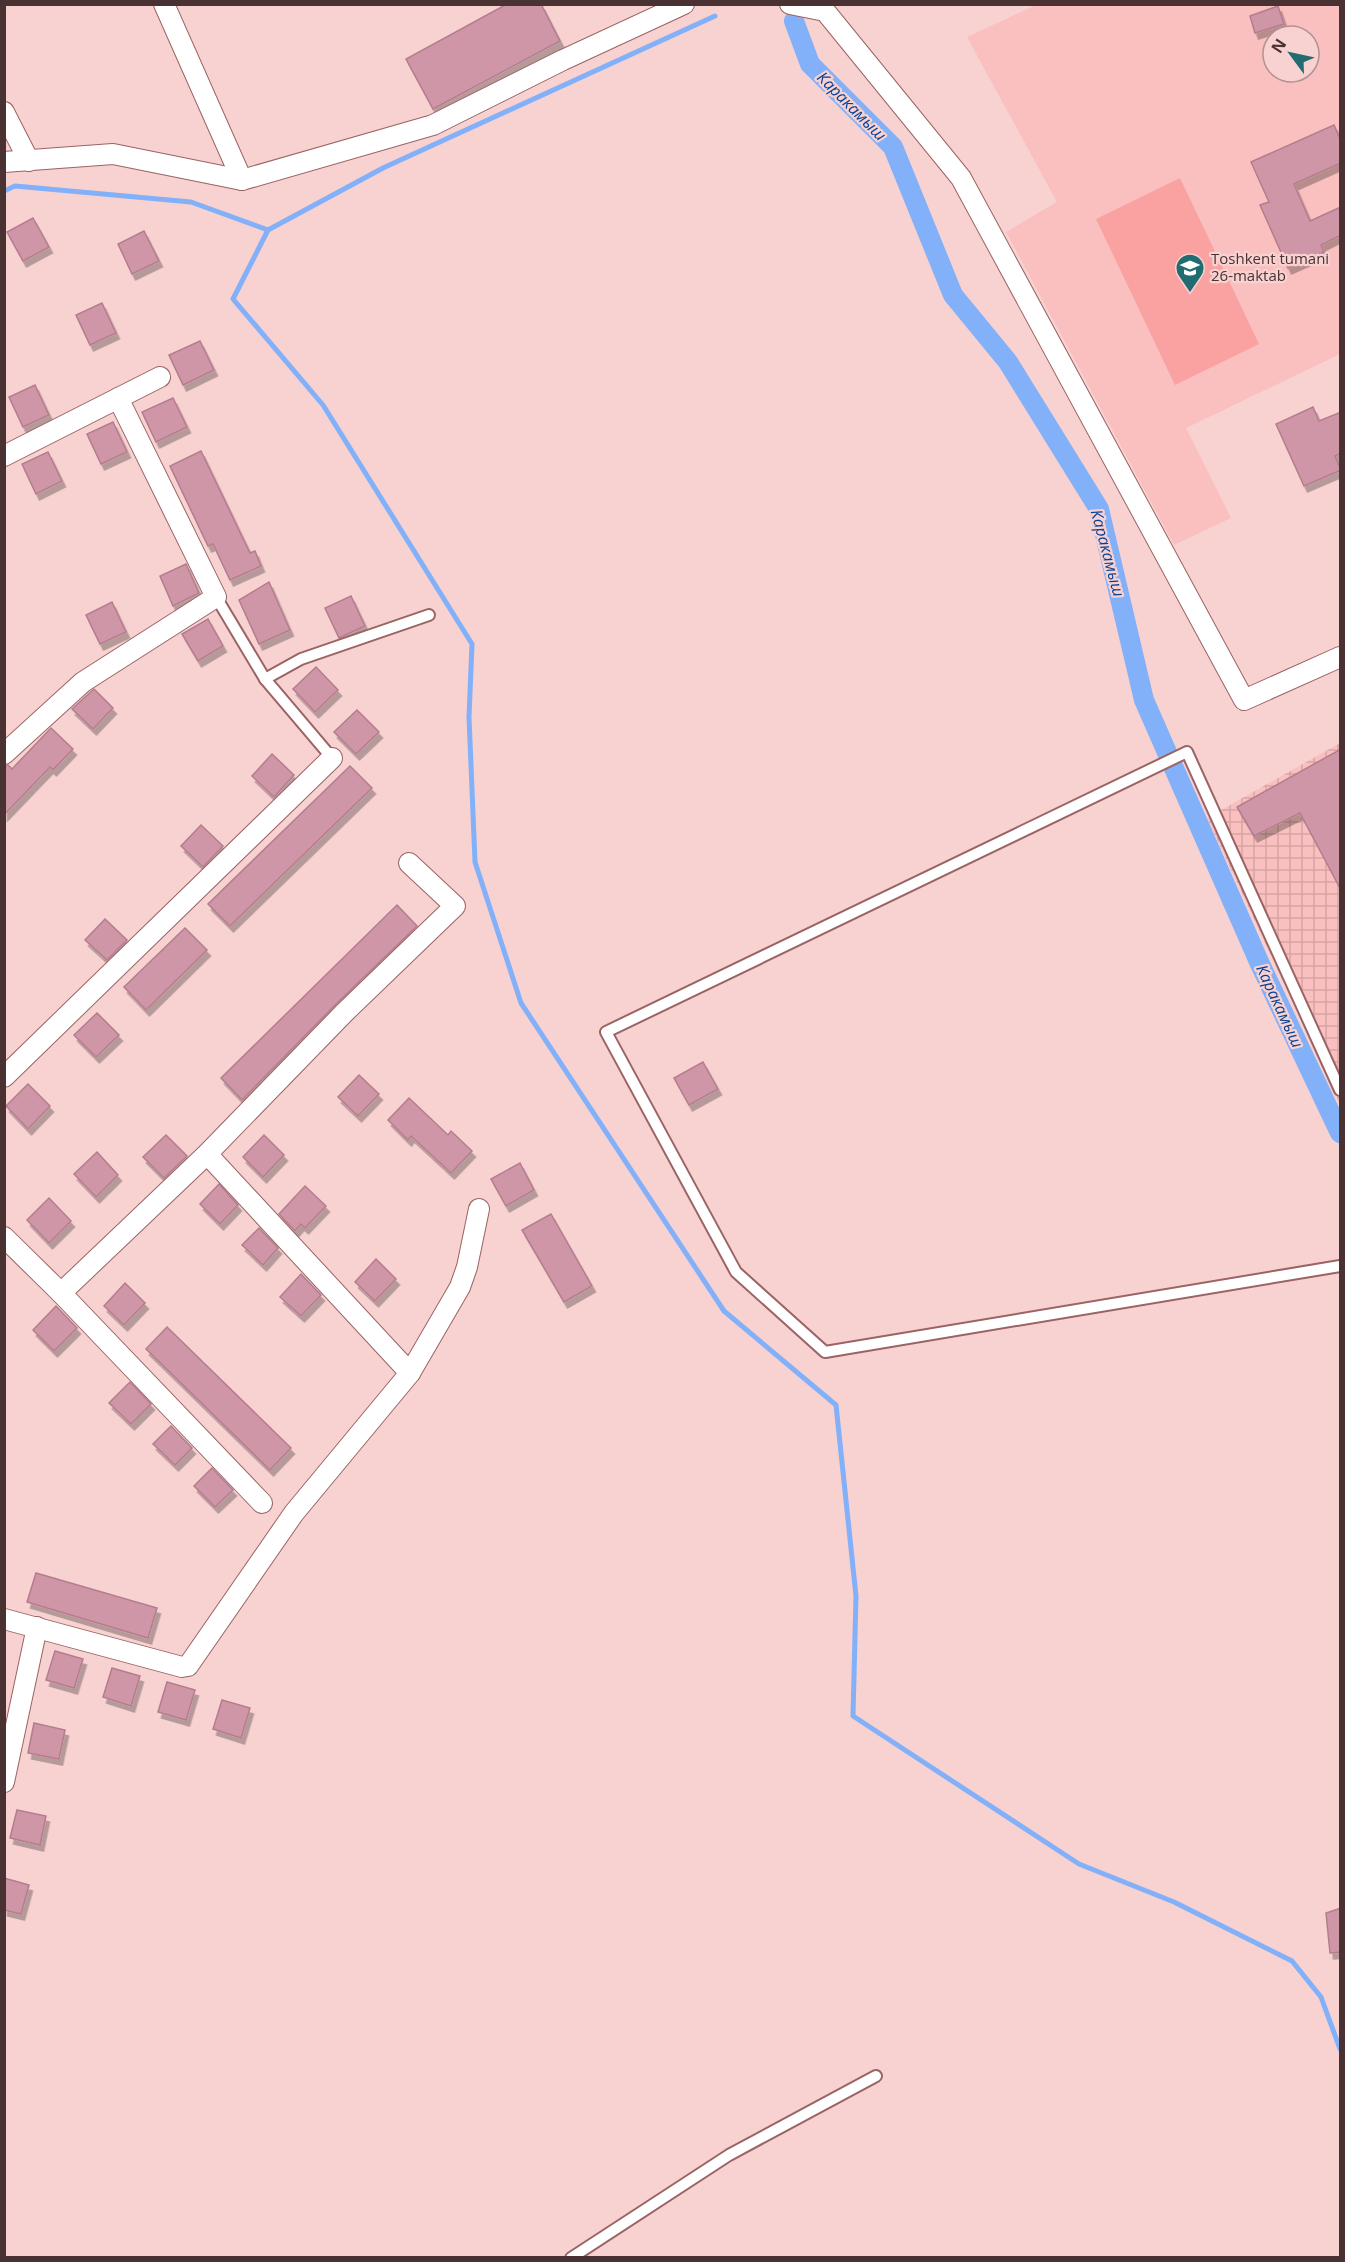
<svg xmlns="http://www.w3.org/2000/svg" width="1345" height="2262" viewBox="0 0 1345 2262" font-family="'Open Sans',sans-serif">
	<style>
		.built { fill: #f9c0bf; fill-rule: evenodd }
		.industrial { fill: url(#industrial-grid) }
		.green { fill: #faa1a2 }
		.lines { fill: none; stroke-linecap: round; stroke-linejoin: round }
		.stream { stroke: #82b0f9; stroke-width: 5 }
		.canal { stroke: #82b0f9; stroke-width: 20 }
		.building { fill: #cf96a7; stroke: #b47d8e; stroke-width: 1.5; filter: url(#shadow) }
		.lane-casing { stroke: #9b6363; stroke-width: 14 }
		.street-casing { stroke: #9b6363; stroke-width: 22 }
		.lane { stroke: #fff; stroke-width: 10 }
		.street { stroke: #fff; stroke-width: 20 }
		.labels { text-anchor: middle; stroke-width: 4.5; stroke-linejoin: round; paint-order: stroke }
		.poi-label { font-size: 15px; fill: #4b3232; stroke: #f8d1d1; text-anchor: start }
		.water-label { font-size: 16px; font-style: italic; fill: #064093; stroke: #f8d1d1 }
	</style>
	<defs>
		<pattern id="industrial-grid" width="8" height="8" patternUnits="userSpaceOnUse" patternTransform="scale(1.5)"><rect width="8" height="8" fill="#f9c0bf"/><path d="M0 4h8M4 0v8" fill="none" stroke="#d7a5a5"/></pattern>
		<filter id="shadow"><feDropShadow dx="3.5" dy="6" stdDeviation="0" flood-color="#0004"/></filter>
	</defs>
	<rect width="100%" height="100%" fill="#f8d1d1"/>
	<!-- built -->
	<path class="built" d="M 1036,5 L 1340,5 L 1340,354 L 1186,428 L 1231,518 L 1174,545 L 1006,232 L 1057,202 L 967,37 ZM 1273,36 L 1309,36 L 1309,72 L 1273,72 Z"/>
	<!-- industrial -->
	<path class="industrial" d="M 1340,743 L 1340,1104 L 1207,818 Z"/>
	<!-- green -->
	<path class="green" d="M 1180,178 L 1259,344 L 1175,385 L 1096,219 Z"/>
	<g class="lines">
		<!-- stream -->
		<g class="stream">
			<path d="M 4,191 L 15,186 L 191,202 L 268,230 L 383,168 L 715,16"/>
			<path d="M 268,230 L 233,299 L 323,405 L 472,644 L 469,717 L 475,862 L 521,1003 L 724,1311 L 836,1405 L 856,1596 L 853,1716 L 1079,1864 L 1174,1902 L 1292,1961 L 1321,1997 L 1340,2049"/>
		</g>
		<!-- canal -->
		<path class="canal" d="M 794,21 L 810,64 L 893,147 L 953,295 L 1008,362 L 1099,509 L 1144,700 L 1260,964 L 1340,1133"/>
	</g>
	<!-- building -->
	<g class="building">
		<path d="M 507,4 L 541,4 L 560,41 L 433,109 L 406,59 Z"/>
		<path d="M 1278,6 L 1284,24 L 1255,33 L 1250,16 Z"/>
		<path d="M 1334,125 L 1341,141 L 1341,163 L 1294,184 L 1310,221 L 1341,207 L 1341,235 L 1321,245 L 1324,252 L 1288,268 L 1260,205 L 1269,202 L 1251,162 Z"/>
		<path d="M 33,218 L 49,247 L 23,261 L 7,232 Z"/>
		<path d="M 144,231 L 159,261 L 132,274 L 118,244 Z"/>
		<path d="M 102,303 L 116,333 L 90,345 L 76,315 Z"/>
		<path d="M 200,341 L 214,370 L 183,385 L 169,355 Z"/>
		<path d="M 35,385 L 49,415 L 23,427 L 9,397 Z"/>
		<path d="M 173,398 L 187,427 L 156,442 L 142,412 Z"/>
		<path d="M 1313,407 L 1319,421 L 1341,412 L 1341,453 L 1335,456 L 1341,470 L 1304,486 L 1276,424 Z"/>
		<path d="M 113,422 L 127,452 L 101,464 L 87,434 Z"/>
		<path d="M 201,451 L 250,553 L 255,551 L 261,566 L 230,580 L 213,544 L 208,546 L 170,466 Z"/>
		<path d="M 48,452 L 62,481 L 36,494 L 22,464 Z"/>
		<path d="M 186,564 L 199,593 L 173,606 L 160,576 Z"/>
		<path d="M 269,582 L 290,630 L 259,644 L 239,600 Z"/>
		<path d="M 351,596 L 365,626 L 339,638 L 325,608 Z"/>
		<path d="M 112,602 L 126,632 L 100,644 L 86,615 Z"/>
		<path d="M 208,619 L 223,646 L 198,661 L 182,634 Z"/>
		<path d="M 316,667 L 338,690 L 315,712 L 293,689 Z"/>
		<path d="M 94,689 L 113,708 L 93,729 L 72,709 Z"/>
		<path d="M 357,710 L 379,732 L 356,754 L 334,732 Z"/>
		<path d="M 51,728 L 73,749 L 53,770 L 50,767 L 4,815 L 4,766 L 8,765 L 12,769 Z"/>
		<path d="M 1341,749 L 1341,890 L 1300,813 L 1254,836 L 1237,807 Z"/>
		<path d="M 272,754 L 294,775 L 274,797 L 252,776 Z"/>
		<path d="M 350,766 L 372,788 L 230,926 L 208,904 Z"/>
		<path d="M 201,825 L 223,846 L 203,867 L 181,846 Z"/>
		<path d="M 397,905 L 417,926 L 336,1004 L 242,1100 L 221,1078 Z"/>
		<path d="M 105,919 L 127,940 L 107,960 L 85,940 Z"/>
		<path d="M 185,928 L 207,950 L 146,1010 L 124,987 Z"/>
		<path d="M 97,1013 L 119,1035 L 96,1057 L 74,1035 Z"/>
		<path d="M 703,1062 L 718,1089 L 689,1105 L 674,1078 Z"/>
		<path d="M 359,1075 L 379,1094 L 358,1116 L 338,1097 Z"/>
		<path d="M 28,1084 L 50,1106 L 28,1129 L 6,1106 Z"/>
		<path d="M 409,1098 L 448,1135 L 451,1131 L 472,1151 L 451,1173 L 411,1136 L 408,1140 L 388,1120 Z"/>
		<path d="M 166,1135 L 187,1156 L 164,1178 L 143,1157 Z"/>
		<path d="M 264,1135 L 284,1155 L 263,1177 L 243,1157 Z"/>
		<path d="M 97,1152 L 118,1175 L 96,1197 L 74,1174 Z"/>
		<path d="M 520,1163 L 534,1190 L 506,1206 L 491,1179 Z"/>
		<path d="M 219,1184 L 238,1205 L 220,1224 L 200,1204 Z"/>
		<path d="M 305,1186 L 326,1206 L 305,1228 L 301,1224 L 295,1231 L 279,1214 Z"/>
		<path d="M 49,1198 L 71,1221 L 49,1243 L 27,1220 Z"/>
		<path d="M 551,1214 L 592,1286 L 564,1302 L 522,1230 Z"/>
		<path d="M 259,1228 L 278,1248 L 263,1265 L 242,1245 Z"/>
		<path d="M 376,1259 L 396,1279 L 375,1301 L 355,1282 Z"/>
		<path d="M 301,1274 L 321,1295 L 301,1316 L 280,1297 Z"/>
		<path d="M 125,1283 L 145,1303 L 124,1325 L 104,1306 Z"/>
		<path d="M 56,1306 L 77,1328 L 54,1351 L 33,1330 Z"/>
		<path d="M 167,1327 L 291,1448 L 270,1470 L 146,1349 Z"/>
		<path d="M 130,1382 L 151,1404 L 131,1424 L 109,1403 Z"/>
		<path d="M 171,1426 L 192,1448 L 175,1465 L 153,1444 Z"/>
		<path d="M 212,1468 L 233,1490 L 215,1507 L 194,1486 Z"/>
		<path d="M 36,1573 L 157,1608 L 148,1638 L 27,1602 Z"/>
		<path d="M 55,1651 L 83,1659 L 74,1688 L 46,1680 Z"/>
		<path d="M 112,1668 L 140,1676 L 131,1706 L 103,1697 Z"/>
		<path d="M 167,1682 L 195,1690 L 186,1720 L 158,1712 Z"/>
		<path d="M 222,1700 L 250,1708 L 241,1738 L 213,1729 Z"/>
		<path d="M 34,1723 L 65,1730 L 59,1759 L 28,1753 Z"/>
		<path d="M 17,1810 L 46,1816 L 40,1845 L 10,1838 Z"/>
		<path d="M 4,1878 L 29,1885 L 21,1914 L 4,1910 Z"/>
		<path d="M 1341,1908 L 1341,1952 L 1330,1953 L 1326,1913 Z"/>
	</g>
	<g class="lines">
		<!-- lane casing -->
		<g class="lane-casing">
			<g id="lane">
				<path d="M 216,597 L 265,679 L 332,758"/>
				<path d="M 265,679 L 301,659 L 429,615"/>
				<path d="M 1340,1090 L 1187,752 L 606,1032 L 736,1272 L 825,1352 L 1340,1266"/>
				<path d="M 571,2258 L 729,2155 L 876,2076"/>
			</g>
		</g>
		<!-- street casing -->
		<g class="street-casing">
			<g id="street">
				<path d="M 164,4 L 242,180"/>
				<path d="M 790,4 L 825,11 L 961,178 L 1244,700 L 1340,657"/>
				<path d="M 4,112 L 29,161"/>
				<path d="M 4,162 L 113,154 L 242,180 L 433,125 L 563,60 L 684,4"/>
				<path d="M 4,456 L 160,377"/>
				<path d="M 4,754 L 83,682 L 216,597 L 118,398"/>
				<path d="M 4,1077 L 332,758"/>
				<path d="M 207,1154 L 410,1373"/>
				<path d="M 4,1237 L 61,1293 L 262,1503"/>
				<path d="M 61,1293 L 207,1154 L 344,1013 L 455,906 L 409,863"/>
				<path d="M 4,1619 L 182,1667 L 188,1666 L 294,1513 L 410,1373 L 460,1287 L 467,1267 L 479,1209"/>
				<path d="M 4,1782 L 37,1627"/>
			</g>
		</g>
		<!-- lane -->
		<use href="#lane" class="lane"/>
		<!-- street -->
		<use href="#street" class="street"/>
	</g>
	<!-- icons -->
	<defs>
		<g id="school-pin" transform="scale(1.5)"><path d="M0 17L-7.5 6A9.5 9.5 0 1 1 7.5 6Z" fill="#206c70" stroke="#f8d1d1"/><path d="M0-5L7-2L0 1L-7-2ZM-4 1L0 2.5L4 1V4Q0 6-4 4Z" fill="#fff"/></g>
	</defs>
	<g fill-rule="evenodd">
		<use href="#school-pin" x="1190" y="268"/>
	</g>
	<g class="labels">
		<!-- poi labels -->
		<g class="poi-label">
			<text x="1211" y="264">Toshkent tumani<tspan x="1211" dy="17">26-maktab</tspan></text>
		</g>
		<!-- water labels -->
		<g class="water-label">
			<text transform="translate(852 106) rotate(45)" y="6">Каракамыш</text>
			<text transform="translate(1108 553) rotate(75)" y="6">Каракамыш</text>
			<text transform="translate(1280 1006) rotate(65)" y="6">Каракамыш</text>
		</g>
	</g>
	<!-- border -->
	<rect width="1345" height="2262" fill="none" stroke="#4b3232" stroke-width="12"/>
	<!-- north arrow -->
	<g transform="translate(1291 54) rotate(303)"><circle r="28" fill="#f8d1d1" stroke="#b39191" stroke-width="1.5"/>
	<path d="M0-4.5L10 22L0 15L-10 22Z" fill="#206c70"/>
	<text y="-9" font-size="16" font-weight="bold" text-anchor="middle" fill="#4b3232">N</text>
	</g>
</svg>
